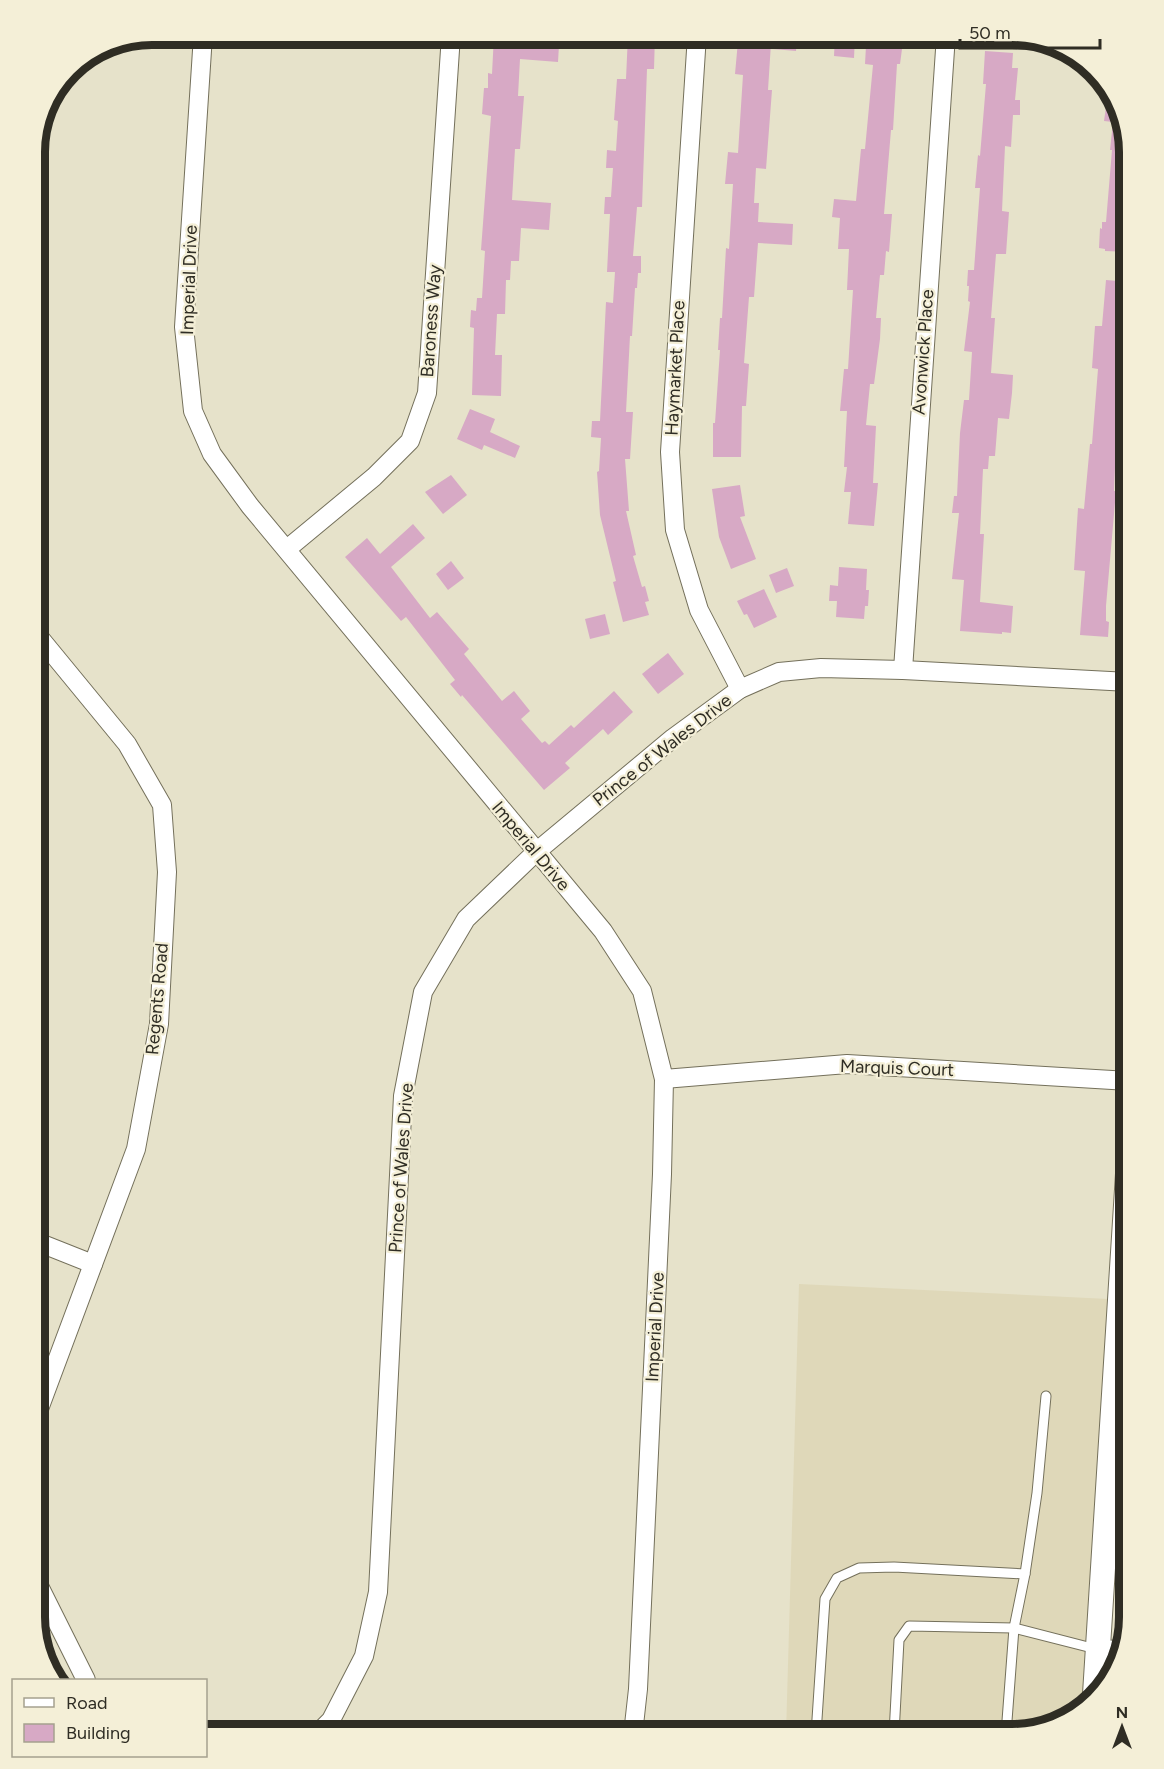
<svg xmlns="http://www.w3.org/2000/svg" width="1164" height="1769" viewBox="0 0 1164 1769" font-family="Figtree,sans-serif">
	<style>
		.built { fill: #dfd8b9 }
		.building { fill: #d7a9c5 }
		.lines { fill: none; stroke-linecap: round; stroke-linejoin: round }
		.lane-casing { stroke: #74705b; stroke-width: 11 }
		.street-casing { stroke: #74705b; stroke-width: 20 }
		.secondary-casing { stroke: #74705b; stroke-width: 26 }
		.lane { stroke: #fff; stroke-width: 9 }
		.street { stroke: #fff; stroke-width: 18 }
		.secondary { stroke: #fff; stroke-width: 24 }
		.labels { text-anchor: middle; stroke-width: 4.5; stroke-linejoin: round; paint-order: stroke }
		.street-label { font-size: 18px; fill: #2f2d24; stroke: #f4efd7 }
		.rim { fill: none; stroke: #2f2d24; stroke-width: 8 }
	</style>
	<rect width="100%" height="100%" fill="#e6e2ca"/>
	<!-- built -->
	<path class="built" d="M 799,1284 L 1129,1300 L 1107,1683 L 1070,1719 L 1012,1734 L 786,1734 Z"/>
	<!-- building -->
	<g class="building">
		<path d="M 494,35 L 522,35 L 522,42 L 559,45 L 558,62 L 520,59 L 518,96 L 524,96 L 520,149 L 515,149 L 512,200 L 551,203 L 549,230 L 521,228 L 519,261 L 511,261 L 510,280 L 506,280 L 505,314 L 497,314 L 495,355 L 502,355 L 501,396 L 472,395 L 474,328 L 470,327 L 471,310 L 476,311 L 477,298 L 482,298 L 485,251 L 481,250 L 491,116 L 482,114 L 484,88 L 488,88 L 488,73 L 492,74 Z"/>
		<path d="M 628,35 L 655,35 L 654,69 L 647,69 L 642,207 L 637,207 L 633,256 L 641,256 L 641,273 L 638,273 L 637,288 L 635,288 L 632,336 L 630,336 L 626,412 L 633,412 L 630,459 L 625,459 L 629,511 L 626,511 L 636,555 L 633,556 L 642,587 L 645,586 L 649,601 L 645,602 L 649,615 L 623,622 L 613,582 L 616,581 L 600,515 L 597,472 L 599,471 L 601,438 L 591,437 L 592,421 L 600,421 L 606,302 L 613,303 L 615,272 L 607,272 L 610,214 L 604,214 L 605,197 L 611,197 L 613,168 L 606,168 L 607,150 L 616,151 L 618,121 L 614,120 L 617,79 L 626,79 Z"/>
		<path d="M 773,35 L 797,35 L 796,51 L 773,49 Z"/>
		<path d="M 835,35 L 855,36 L 854,58 L 834,56 Z"/>
		<path d="M 738,41 L 771,43 L 768,90 L 772,90 L 766,169 L 756,168 L 754,203 L 759,203 L 758,222 L 793,224 L 792,245 L 758,243 L 754,297 L 749,297 L 744,363 L 749,364 L 746,406 L 742,406 L 741,457 L 713,457 L 713,423 L 715,423 L 720,350 L 718,350 L 720,318 L 722,318 L 726,248 L 729,249 L 733,184 L 725,184 L 728,152 L 738,153 L 743,75 L 735,74 Z"/>
		<path d="M 866,46 L 902,49 L 900,64 L 897,64 L 893,130 L 891,130 L 884,214 L 892,214 L 889,252 L 886,251 L 884,275 L 880,275 L 876,318 L 881,318 L 880,339 L 874,384 L 870,384 L 866,425 L 876,426 L 873,483 L 878,483 L 874,526 L 848,524 L 851,492 L 844,492 L 847,467 L 844,467 L 847,411 L 840,411 L 844,369 L 848,369 L 853,290 L 847,290 L 849,249 L 838,249 L 840,218 L 832,217 L 834,199 L 856,201 L 861,149 L 865,149 L 873,65 L 865,64 Z"/>
		<path d="M 985,51 L 1013,53 L 1012,68 L 1018,68 L 1015,100 L 1020,100 L 1020,115 L 1013,115 L 1011,147 L 1005,146 L 1002,211 L 1009,212 L 1006,254 L 996,254 L 991,318 L 995,318 L 991,373 L 1013,375 L 1012,393 L 1009,419 L 998,418 L 995,456 L 989,456 L 988,469 L 983,469 L 980,534 L 984,534 L 980,602 L 1013,606 L 1011,633 L 1002,632 L 1002,634 L 960,631 L 964,580 L 952,579 L 959,513 L 952,513 L 954,496 L 957,496 L 960,433 L 964,400 L 969,400 L 972,352 L 964,351 L 970,302 L 968,301 L 969,286 L 967,286 L 968,270 L 974,270 L 980,188 L 975,188 L 978,155 L 980,156 L 986,84 L 983,84 Z"/>
		<path d="M 1114,103 L 1116,103 L 1130,152 L 1130,252 L 1105,251 L 1105,249 L 1099,248 L 1100,228 L 1102,229 L 1102,222 L 1106,222 L 1112,150 L 1110,150 L 1113,122 L 1104,121 L 1106,107 L 1114,108 Z"/>
		<path d="M 1106,280 L 1130,282 L 1127,317 L 1123,317 L 1120,355 L 1125,356 L 1121,421 L 1117,421 L 1114,491 L 1116,491 L 1106,606 L 1106,621 L 1109,622 L 1108,637 L 1080,635 L 1085,571 L 1074,570 L 1078,508 L 1084,509 L 1090,444 L 1092,444 L 1098,369 L 1092,368 L 1095,326 L 1102,326 Z"/>
		<path d="M 470,409 L 495,419 L 490,432 L 520,446 L 515,458 L 484,445 L 482,450 L 457,439 Z"/>
		<path d="M 451,475 L 467,495 L 443,514 L 425,492 Z"/>
		<path d="M 740,485 L 745,516 L 740,517 L 756,559 L 731,569 L 719,537 L 712,489 Z"/>
		<path d="M 413,524 L 425,538 L 391,567 L 430,618 L 437,612 L 469,649 L 464,654 L 502,701 L 514,691 L 530,711 L 521,719 L 542,743 L 545,741 L 549,745 L 571,725 L 574,728 L 614,691 L 633,712 L 608,735 L 603,729 L 565,763 L 570,768 L 544,790 L 462,695 L 461,697 L 450,684 L 455,680 L 406,617 L 401,621 L 345,557 L 367,538 L 380,554 Z"/>
		<path d="M 451,561 L 464,578 L 448,590 L 436,574 Z"/>
		<path d="M 839,567 L 867,569 L 866,590 L 869,590 L 868,606 L 865,606 L 864,619 L 836,617 L 837,601 L 829,601 L 830,585 L 838,586 Z"/>
		<path d="M 787,568 L 794,586 L 776,593 L 769,575 Z"/>
		<path d="M 764,589 L 777,617 L 754,628 L 747,614 L 744,615 L 737,601 Z"/>
		<path d="M 605,614 L 610,634 L 590,639 L 585,619 Z"/>
		<path d="M 668,653 L 684,674 L 658,694 L 642,674 Z"/>
	</g>
	<g class="lines">
		<!-- lane casing -->
		<g class="lane-casing">
			<g id="lane">
				<path d="M 816,1734 L 825,1599 L 837,1578 L 859,1568 L 894,1567 L 1025,1574"/>
				<path d="M 894,1734 L 899,1640 L 909,1626 L 1014,1628 L 1096,1649"/>
				<path d="M 1006,1734 L 1014,1628 L 1025,1574 L 1037,1493 L 1046,1396"/>
			</g>
		</g>
		<!-- street casing -->
		<g class="street-casing">
			<g id="street">
				<path d="M 203,35 L 184,327 L 193,411 L 212,454 L 250,506 L 603,931 L 642,991 L 664,1079 L 662,1174 L 638,1689 L 633,1734"/>
				<path d="M 697,35 L 670,452 L 675,530 L 699,610 L 740,689"/>
				<path d="M 287,549 L 374,477 L 410,441 L 427,393 L 451,35"/>
				<path d="M 903,670 L 946,35"/>
				<path d="M 664,1079 L 847,1064 L 1129,1081"/>
				<path d="M 35,1241 L 93,1264"/>
				<path d="M 35,1426 L 36,1417 L 136,1149 L 159,1024 L 167,872 L 162,805 L 127,744 L 35,632"/>
				<path d="M 35,1578 L 86,1680"/>
				<path d="M 1098,1649 L 1120,1650"/>
				<path d="M 317,1734 L 331,1720 L 364,1656 L 378,1592 L 403,1096 L 423,992 L 466,919 L 536,852 L 673,738 L 740,689 L 779,672 L 821,668 L 903,670 L 1129,682"/>
			</g>
		</g>
		<!-- secondary casing -->
		<g class="secondary-casing">
			<path id="secondary" d="M 1095,1694 L 1129,1158"/>
		</g>
		<!-- lane -->
		<use href="#lane" class="lane"/>
		<!-- street -->
		<use href="#street" class="street"/>
		<!-- secondary -->
		<use href="#secondary" class="secondary"/>
	</g>
	<g class="labels">
		<!-- street labels -->
		<g class="street-label">
			<text transform="translate(189 280) rotate(-88)" y="6">Imperial Drive</text>
			<text transform="translate(431 321) rotate(-86)" y="6">Baroness Way</text>
			<text transform="translate(923 352) rotate(-86)" y="6">Avonwick Place</text>
			<text transform="translate(675 368) rotate(-87)" y="6">Haymarket Place</text>
			<text transform="translate(662 750) rotate(-38)" y="6">Prince of Wales Drive</text>
			<text transform="translate(531 846) rotate(50)" y="6">Imperial Drive</text>
			<text transform="translate(157 999) rotate(-85)" y="6">Regents Road</text>
			<text transform="translate(897 1068) rotate(2)" y="6">Marquis Court</text>
			<text transform="translate(401 1168) rotate(-86)" y="6">Prince of Wales Drive</text>
			<text transform="translate(655 1327) rotate(-87)" y="6">Imperial Drive</text>
		</g>
	</g>
	<!-- crop -->
	<path d="M0 0H1164V1769H0ZM152 45H1012A107 107 0 0 1 1119 152V1617A107 107 0 0 1 1012 1724H152A107 107 0 0 1 45 1617V152A107 107 0 0 1 152 45Z" fill="#f4efd7" fill-rule="evenodd"/>
	<path class="rim" d="M152 45H1012A107 107 0 0 1 1119 152V1617A107 107 0 0 1 1012 1724H152A107 107 0 0 1 45 1617V152A107 107 0 0 1 152 45Z"/>
	<!-- legend -->
	<rect x="12" y="1679" width="195" height="78" fill="#f4efd7" stroke="#a5a18f" stroke-width="1.5"/>
	<rect x="24" y="1698" width="30" height="9" fill="#ffffff" stroke="#a5a18f" stroke-width="1.5"/>
	<text x="66" y="1709" font-size="18" fill="#2f2d24">Road</text>
	<rect x="24" y="1724" width="30" height="18" fill="#d7a9c5" stroke="#a5a18f" stroke-width="1.5"/>
	<text x="66" y="1739" font-size="18" fill="#2f2d24">Building</text>
	<!-- north arrow -->
	<g transform="translate(1122 1727)" stroke="#f4efd7" stroke-width="4.5" paint-order="stroke">
	<path d="M0-4.5L10 22L0 15L-10 22Z" fill="#2f2d24"/>
	<text y="-9" font-size="16" font-weight="bold" text-anchor="middle" fill="#2f2d24">N</text>
	</g>
	<!-- scale -->
	<path d="M960 39v9h140v-9" fill="none" stroke="#2f2d24" stroke-width="3"/>
	<text x="969" y="39" font-size="18" fill="#2f2d24" stroke="#f4efd7" stroke-width="4.5" paint-order="stroke">50 m</text>
</svg>
